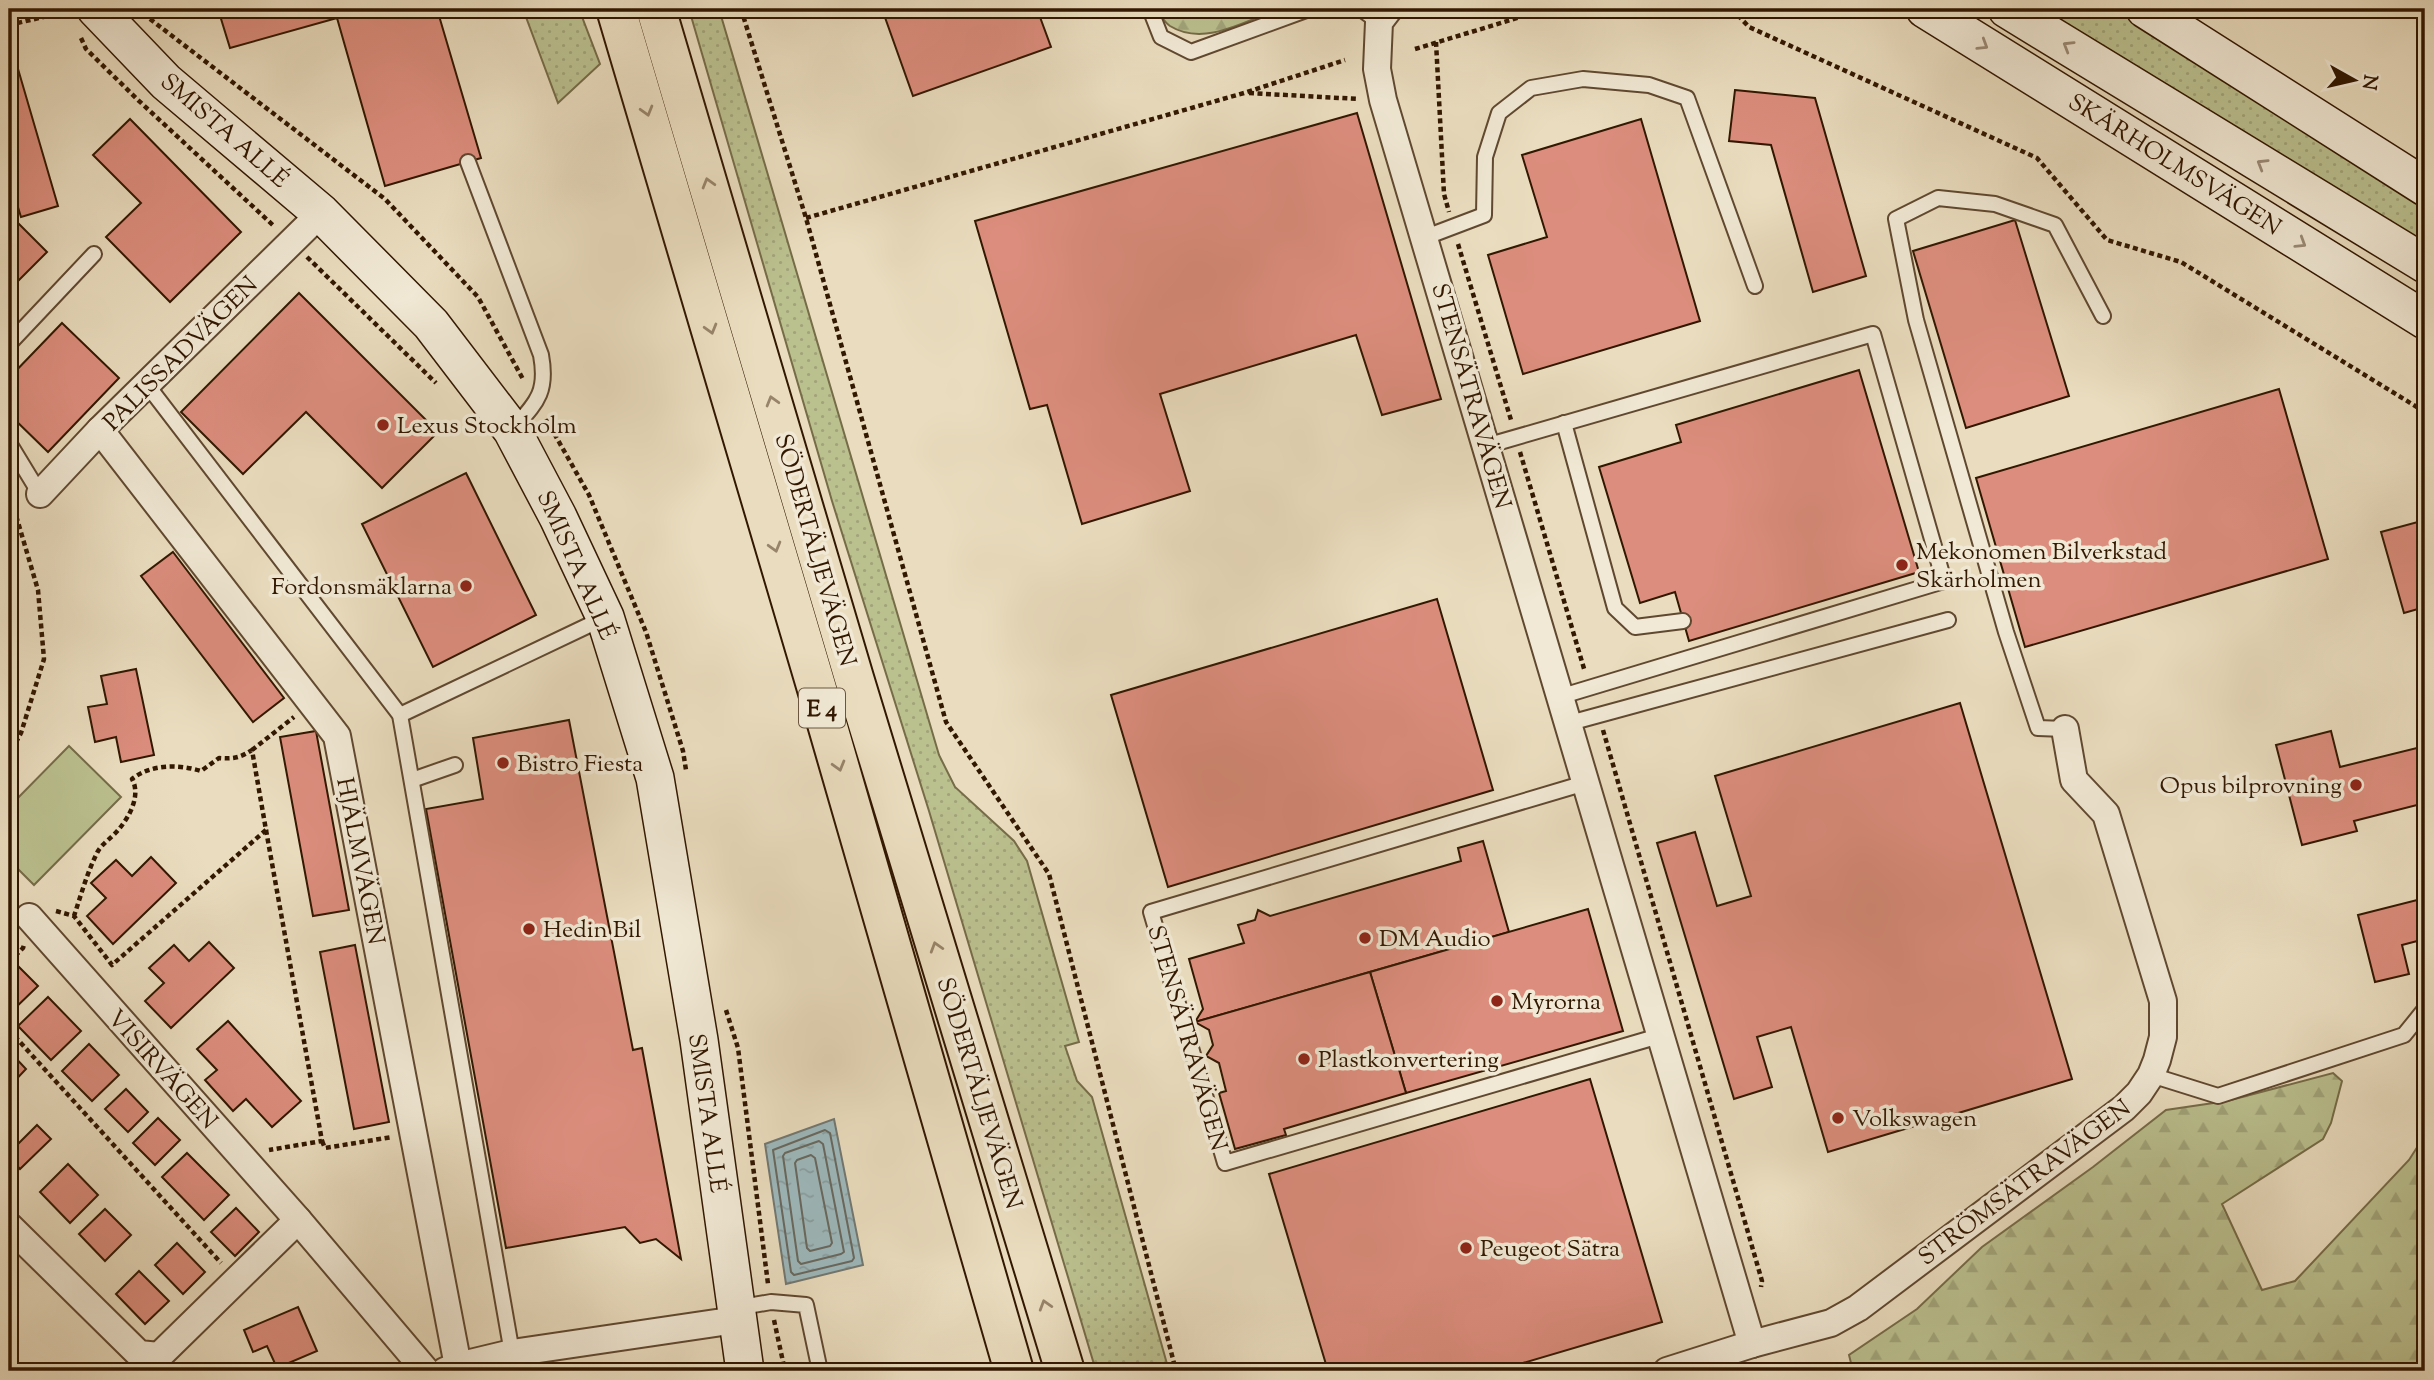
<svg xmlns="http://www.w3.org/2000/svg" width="2434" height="1380" viewBox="0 0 2434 1380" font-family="'Sorts Mill Goudy',serif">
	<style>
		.green { fill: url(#green-dots); stroke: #766c48; stroke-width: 2 }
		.forest { fill: url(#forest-firs); stroke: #766c48; stroke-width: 2 }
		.pitch { fill: #bbc08f; stroke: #766c48; stroke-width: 2 }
		.water { fill: url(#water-ripples); stroke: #727872; stroke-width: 2 }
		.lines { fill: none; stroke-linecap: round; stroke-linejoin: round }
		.shore { stroke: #68685f; stroke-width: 2 }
		.building { fill: #dc8d7d; stroke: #321701; stroke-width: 2 }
		.lane-casing { stroke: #604830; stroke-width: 18 }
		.street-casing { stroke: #604830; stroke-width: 30 }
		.secondary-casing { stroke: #321701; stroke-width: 40 }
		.highway-casing { stroke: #321701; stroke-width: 42 }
		.path { stroke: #321701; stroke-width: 4.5; stroke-dasharray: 5 3.5; stroke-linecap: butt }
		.lane { stroke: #f1e9d5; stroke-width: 14 }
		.street { stroke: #f1e9d5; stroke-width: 26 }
		.secondary { stroke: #f1e9d5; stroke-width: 37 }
		.highway { stroke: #eaddbf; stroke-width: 38 }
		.oneway { stroke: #9b8a76 }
		.oneway2 { stroke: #97846a }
		.poi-dot { fill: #8f2418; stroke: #f1e9d5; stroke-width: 2.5 }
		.labels { text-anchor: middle; stroke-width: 7; stroke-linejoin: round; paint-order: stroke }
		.shield { fill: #f1e9d5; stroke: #6b5641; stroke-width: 2 }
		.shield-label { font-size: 23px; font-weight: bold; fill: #321701 }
		.street-label { font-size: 24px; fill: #321701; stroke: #f1e9d5 }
		.poi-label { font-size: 24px; fill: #321701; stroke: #f1e9d5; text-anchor: start }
	</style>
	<defs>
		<pattern id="green-dots" width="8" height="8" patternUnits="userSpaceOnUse" patternTransform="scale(1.75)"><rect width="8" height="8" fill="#bbc08f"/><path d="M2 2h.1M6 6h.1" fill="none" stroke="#a1a47a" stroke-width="1.8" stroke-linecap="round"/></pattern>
		<pattern id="forest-firs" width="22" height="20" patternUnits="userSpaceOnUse" patternTransform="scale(1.75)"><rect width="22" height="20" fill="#bbc08f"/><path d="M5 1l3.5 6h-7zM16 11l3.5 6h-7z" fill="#a1a47a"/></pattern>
		<pattern id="water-ripples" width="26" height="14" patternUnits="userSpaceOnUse" patternTransform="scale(1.75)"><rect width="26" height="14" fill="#9db9bd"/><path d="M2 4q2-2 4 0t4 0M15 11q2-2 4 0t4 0" fill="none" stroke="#889ea1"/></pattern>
	</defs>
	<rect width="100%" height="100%" fill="#eaddbf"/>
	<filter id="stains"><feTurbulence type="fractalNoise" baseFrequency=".00286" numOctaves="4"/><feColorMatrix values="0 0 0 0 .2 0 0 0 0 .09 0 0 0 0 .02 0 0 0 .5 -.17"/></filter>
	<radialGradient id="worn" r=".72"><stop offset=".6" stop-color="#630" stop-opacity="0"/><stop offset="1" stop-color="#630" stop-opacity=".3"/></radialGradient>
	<!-- green -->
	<g class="green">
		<path d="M 523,9 L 579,9 L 600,64 L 558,103 Z"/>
		<path d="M 689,9 L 719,9 L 939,755 L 955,787 L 1014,841 L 1027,861 L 1079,1042 L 1065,1046 L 1077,1081 L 1092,1097 L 1169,1371 L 1096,1371 L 929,811 L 832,501 Z"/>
		<path d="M 2043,9 L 2122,9 L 2147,28 L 2425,205 L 2425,243 Z"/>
	</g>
	<!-- forest -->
	<g class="forest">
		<path d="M 1155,9 L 1278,9 C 1245,21 1204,47 1170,26 C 1164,22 1160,14 1155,9 Z"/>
		<path d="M 2333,1073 L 2342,1081 L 2331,1123 L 2323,1139 L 2222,1204 L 2262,1290 L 2295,1281 L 2409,1160 L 2425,1135 L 2425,1371 L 1853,1371 L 1849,1355 L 1917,1309 L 1982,1247 L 2093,1167 L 2166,1110 L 2227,1101 Z"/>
	</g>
	<!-- pitch -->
	<path class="pitch" d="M 69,746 L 121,797 L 34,885 L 9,860 L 9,807 Z"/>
	<!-- water -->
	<path class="water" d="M 834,1119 L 863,1265 L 786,1284 L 765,1144 Z"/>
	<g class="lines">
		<!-- shore -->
		<g class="shore">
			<path d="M 825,1130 L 830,1133 L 854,1258 L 852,1261 L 794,1275 L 791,1272 L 773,1150 Z"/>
			<path d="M 819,1141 L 823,1144 L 844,1252 L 841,1254 L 801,1264 L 798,1261 L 783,1156 L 785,1153 Z"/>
			<path d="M 811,1155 L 815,1158 L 832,1243 L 830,1246 L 810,1251 L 807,1248 L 795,1163 L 797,1160 Z"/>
		</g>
	</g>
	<!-- building -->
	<g class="building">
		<path d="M 218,9 L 437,9 L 481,158 L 385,186 L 337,18 L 230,48 Z"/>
		<path d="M 882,9 L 1037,9 L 1051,47 L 913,96 Z"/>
		<path d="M 9,38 L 58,206 L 21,217 L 9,178 Z"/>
		<path d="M 1735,90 L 1815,98 L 1866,276 L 1813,292 L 1771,145 L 1729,141 Z"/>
		<path d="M 1357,113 L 1441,399 L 1382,415 L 1356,335 L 1160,394 L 1190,491 L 1082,524 L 1047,405 L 1030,409 L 975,221 Z"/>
		<path d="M 130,119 L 241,232 L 170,302 L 106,237 L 141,203 L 93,155 Z"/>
		<path d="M 1641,119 L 1700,321 L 1523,374 L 1488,255 L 1547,237 L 1522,155 Z"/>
		<path d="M 2015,220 L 2069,396 L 1966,428 L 1913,251 Z"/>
		<path d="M 17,222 L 47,252 L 9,290 L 9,230 Z"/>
		<path d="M 299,293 L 438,432 L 382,488 L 306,412 L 243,474 L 181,412 Z"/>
		<path d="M 62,323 L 119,378 L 48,452 L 9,414 L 9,378 Z"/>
		<path d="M 1859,370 L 1919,572 L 1689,641 L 1675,592 L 1640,603 L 1599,467 L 1681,442 L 1676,425 Z"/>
		<path d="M 2279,389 L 2328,559 L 2025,647 L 1976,478 Z"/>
		<path d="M 466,473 L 536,615 L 433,667 L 362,524 Z"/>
		<path d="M 2425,520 L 2425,607 L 2404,613 L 2381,532 Z"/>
		<path d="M 173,552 L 284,698 L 253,722 L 141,576 Z"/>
		<path d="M 1437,599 L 1493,790 L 1168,887 L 1111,695 Z"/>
		<path d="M 136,669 L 154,755 L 121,762 L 116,737 L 95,742 L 88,707 L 107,704 L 101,676 Z"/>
		<path d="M 1960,703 L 2072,1079 L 1828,1152 L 1791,1027 L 1757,1037 L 1772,1087 L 1734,1099 L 1657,843 L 1695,832 L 1717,906 L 1751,896 L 1715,776 Z"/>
		<path d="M 569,720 L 633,1050 L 642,1048 L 681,1259 L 656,1239 L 640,1243 L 625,1227 L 506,1248 L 426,809 L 483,799 L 473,738 Z"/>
		<path d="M 316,731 L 349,910 L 313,916 L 280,737 Z"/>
		<path d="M 2331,731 L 2340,767 L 2425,746 L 2425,803 L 2354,821 L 2357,831 L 2302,845 L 2276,745 Z"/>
		<path d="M 1483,841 L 1509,932 L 1195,1022 L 1203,1009 L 1189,959 L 1244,943 L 1238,925 L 1255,920 L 1258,910 L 1270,916 L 1461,861 L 1458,848 Z"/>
		<path d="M 151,857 L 176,883 L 113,944 L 87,916 L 106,898 L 91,883 L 116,860 L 132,876 Z"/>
		<path d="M 2425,898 L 2425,939 L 2402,945 L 2409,974 L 2375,982 L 2358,915 Z"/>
		<path d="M 1588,909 L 1623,1031 L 1406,1093 L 1370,972 Z"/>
		<path d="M 209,942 L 234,968 L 171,1028 L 145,1001 L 164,983 L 149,968 L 174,945 L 189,961 Z"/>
		<path d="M 355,945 L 389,1122 L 354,1129 L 320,952 Z"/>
		<path d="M 16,964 L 38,986 L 11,1012 L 9,1010 L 9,971 Z"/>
		<path d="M 1370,972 L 1406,1093 L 1284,1129 L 1286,1135 L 1235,1149 L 1219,1093 L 1226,1091 L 1219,1063 L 1206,1056 L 1213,1045 L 1209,1030 L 1195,1022 Z"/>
		<path d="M 48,997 L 81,1031 L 51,1060 L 18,1026 Z"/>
		<path d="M 228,1021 L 301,1101 L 272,1127 L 246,1099 L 233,1111 L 205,1080 L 217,1070 L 197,1049 Z"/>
		<path d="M 89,1044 L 119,1075 L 92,1101 L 62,1071 Z"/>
		<path d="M 9,1051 L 26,1069 L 9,1087 Z"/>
		<path d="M 1590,1079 L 1662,1322 L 1496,1371 L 1328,1371 L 1269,1174 Z"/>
		<path d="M 126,1089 L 148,1112 L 128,1132 L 105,1109 Z"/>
		<path d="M 158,1118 L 180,1140 L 155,1165 L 133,1143 Z"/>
		<path d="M 37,1125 L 51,1139 L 20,1169 L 9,1157 L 9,1153 Z"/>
		<path d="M 187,1153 L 229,1195 L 204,1220 L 162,1177 Z"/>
		<path d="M 68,1164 L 98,1195 L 70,1223 L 40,1192 Z"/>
		<path d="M 236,1208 L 259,1232 L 235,1256 L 211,1232 Z"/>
		<path d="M 105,1209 L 131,1235 L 105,1261 L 79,1234 Z"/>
		<path d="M 177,1243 L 205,1272 L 183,1294 L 155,1265 Z"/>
		<path d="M 139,1271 L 169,1301 L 145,1324 L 116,1294 Z"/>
		<path d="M 298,1307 L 317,1351 L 277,1368 L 267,1346 L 253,1352 L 244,1330 Z"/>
	</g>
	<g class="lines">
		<!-- lane casing -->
		<g class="lane-casing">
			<g id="lane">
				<path d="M 1150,9 L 1161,37 L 1191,52 L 1309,9"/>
				<path d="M 1361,9 L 1379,22"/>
				<path d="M 468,162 L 541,355 C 548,393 536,403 513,429"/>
				<path d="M 1426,237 L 1484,215 L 1485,157 L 1499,113 L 1531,88 L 1583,79 L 1649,85 L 1687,98 L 1755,286"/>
				<path d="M 9,344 L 94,254"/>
				<path d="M 148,386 L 400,715 L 512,1353"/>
				<path d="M 1564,423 L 1615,608 L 1635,627 L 1683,621"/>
				<path d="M 9,443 L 40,494"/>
				<path d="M 1486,446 L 1873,334 L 1944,581 L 1559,697"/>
				<path d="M 400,715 L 604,618"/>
				<path d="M 1566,724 L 1948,620"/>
				<path d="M 2065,729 L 2038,728 L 2006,632 L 1916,320 L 1896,219 L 1938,198 L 1995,204 L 2055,225 L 2103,316"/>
				<path d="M 412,780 L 455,765"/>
				<path d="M 1585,783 L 1151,912 L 1225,1163 L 1659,1036"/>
				<path d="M 2151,1075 L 2218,1096 L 2404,1035 L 2425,1009"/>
				<path d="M 736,1308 L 771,1302 L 806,1305 L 820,1371"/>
			</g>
		</g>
		<!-- street casing -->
		<g class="street-casing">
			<g id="street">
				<path d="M 1389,9 L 1379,22 L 1377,69 L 1383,100 L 1752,1344"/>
				<path d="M 100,430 L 337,736 L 458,1366"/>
				<path d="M 40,494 L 100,430 L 321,213"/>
				<path d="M 29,917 L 298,1220 L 426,1371"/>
				<path d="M 9,1226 L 139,1354 L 159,1356 L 298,1220"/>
				<path d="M 445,1371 L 458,1366 L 512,1353 L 736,1320"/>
				<path d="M 1667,1371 L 1752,1344 L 1831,1323 L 1858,1308 L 2124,1108 L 2139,1093 L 2151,1075 L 2157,1060 L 2163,1037 L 2163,1001 L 2106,814 L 2074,780 L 2065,729"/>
			</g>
		</g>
		<!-- secondary casing -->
		<g class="secondary-casing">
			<g id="secondary">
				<path d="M 96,9 L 166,82 L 321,213 L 431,324 L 512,430 L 558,517 L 605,617 L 655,778 L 699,1040 L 745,1371"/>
				<path d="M 1925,9 L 2425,320"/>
				<path d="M 2007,9 L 2425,264"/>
				<path d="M 2145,9 L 2425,187"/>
			</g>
		</g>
		<!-- highway casing -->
		<g class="highway-casing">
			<g id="highway">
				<path d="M 616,9 L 817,689 L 1014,1371"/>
				<path d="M 656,9 L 854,678 L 1065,1371"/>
			</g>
		</g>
		<!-- path -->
		<g class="path">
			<path d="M 741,9 L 806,218 L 946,722 L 1049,874 L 1176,1371"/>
			<path d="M 1732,9 L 1749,27 L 2037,158 L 2107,240 L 2181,262 L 2425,412"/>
			<path d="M 150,19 L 385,199 L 478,297 L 524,381"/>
			<path d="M 9,25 L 69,11"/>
			<path d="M 81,38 L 86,49 L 138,100 L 275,227"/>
			<path d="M 1436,42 L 1444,194 L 1449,212"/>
			<path d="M 1415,49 L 1547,9"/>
			<path d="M 1249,93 L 1359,99"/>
			<path d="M 806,218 L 1244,93 L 1345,60"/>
			<path d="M 1458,244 L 1511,420"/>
			<path d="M 307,257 L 436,383"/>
			<path d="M 546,419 L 589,495 L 646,632 L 683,751 L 686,770"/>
			<path d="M 1520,452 L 1585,672"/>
			<path d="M 9,501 L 15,512 L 38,590 L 44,659 L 21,733 L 9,755"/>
			<path d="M 1603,730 L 1762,1281 L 1761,1287"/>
			<path d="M 252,750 L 294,717"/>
			<path d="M 266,830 L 322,1141 L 269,1150"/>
			<path d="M 56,911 L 74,916 L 112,965 L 266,830 L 252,750 C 240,758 233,759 219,758 L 201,771 C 178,764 151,764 132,779 C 141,795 130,816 119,829 C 112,838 101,844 97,853 C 87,873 81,895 74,916"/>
			<path d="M 9,962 L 23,948 L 24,945"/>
			<path d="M 726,1010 L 738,1048 L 768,1284"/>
			<path d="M 9,1030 L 221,1263"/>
			<path d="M 322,1141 L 325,1148 L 392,1137"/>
			<path d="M 774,1320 L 785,1371"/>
		</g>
		<!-- lane -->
		<use href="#lane" class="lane"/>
		<!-- street -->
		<use href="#street" class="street"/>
		<!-- secondary -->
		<use href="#secondary" class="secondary"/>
		<!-- highway -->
		<use href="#highway" class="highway"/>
	</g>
	<!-- one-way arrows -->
	<defs><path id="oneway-chevron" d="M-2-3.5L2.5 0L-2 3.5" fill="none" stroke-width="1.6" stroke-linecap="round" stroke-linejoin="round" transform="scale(1.75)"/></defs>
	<g class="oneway">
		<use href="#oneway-chevron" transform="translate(1983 45) rotate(32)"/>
		<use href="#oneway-chevron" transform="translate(2068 46) rotate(-149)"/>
		<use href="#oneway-chevron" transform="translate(2262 164) rotate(-149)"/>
		<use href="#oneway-chevron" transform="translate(2301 243) rotate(32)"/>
	</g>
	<g class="oneway2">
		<use href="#oneway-chevron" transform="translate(647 111) rotate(74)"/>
		<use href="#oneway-chevron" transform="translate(708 183) rotate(-106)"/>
		<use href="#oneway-chevron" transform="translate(711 329) rotate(74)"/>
		<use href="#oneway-chevron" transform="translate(772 401) rotate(-106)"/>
		<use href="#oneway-chevron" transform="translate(775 547) rotate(74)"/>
		<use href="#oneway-chevron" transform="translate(839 766) rotate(74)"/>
		<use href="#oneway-chevron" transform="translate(936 947) rotate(-107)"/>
		<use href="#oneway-chevron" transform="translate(1045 1305) rotate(-107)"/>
	</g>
	<!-- markers -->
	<g class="poi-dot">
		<circle cx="383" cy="425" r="7"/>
		<circle cx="1902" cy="565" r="7"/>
		<circle cx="466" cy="586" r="7"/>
		<circle cx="503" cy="763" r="7"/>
		<circle cx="2356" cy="785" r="7"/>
		<circle cx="529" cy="929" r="7"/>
		<circle cx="1365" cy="938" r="7"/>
		<circle cx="1497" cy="1001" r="7"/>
		<circle cx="1304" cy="1059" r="7"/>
		<circle cx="1838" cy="1118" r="7"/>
		<circle cx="1466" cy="1248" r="7"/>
	</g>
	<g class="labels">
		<!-- shield labels -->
		<rect class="shield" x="799" y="688.5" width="46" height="39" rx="5"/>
		<g class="shield-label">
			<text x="822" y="716">E 4</text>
		</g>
		<!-- street labels -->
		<g class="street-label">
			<text transform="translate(225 130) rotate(41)" y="8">SMISTA ALLÉ</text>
			<text transform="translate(2175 164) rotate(32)" y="8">SKÄRHOLMSVÄGEN</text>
			<text transform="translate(180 353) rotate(-45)" y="8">PALISSADVÄGEN</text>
			<text transform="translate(1472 396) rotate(74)" y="8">STENSÄTRAVÄGEN</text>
			<text transform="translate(816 550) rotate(74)" y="8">SÖDERTÄLJEVÄGEN</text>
			<text transform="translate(577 565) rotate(66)" y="8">SMISTA ALLÉ</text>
			<text transform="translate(361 861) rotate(79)" y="8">HJÄLMVÄGEN</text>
			<text transform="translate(1188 1038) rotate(74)" y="8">STENSÄTRAVÄGEN</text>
			<text transform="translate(163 1069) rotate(48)" y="8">VISIRVÄGEN</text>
			<text transform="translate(980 1093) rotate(73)" y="8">SÖDERTÄLJEVÄGEN</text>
			<text transform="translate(708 1113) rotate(82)" y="8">SMISTA ALLÉ</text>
			<text transform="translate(2024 1182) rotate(-37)" y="8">STRÖMSÄTRAVÄGEN</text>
		</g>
		<!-- poi labels -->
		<g class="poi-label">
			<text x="397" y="433">Lexus Stockholm</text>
			<text x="1916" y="559">Mekonomen Bilverkstad<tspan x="1916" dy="28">Skärholmen</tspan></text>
			<text x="452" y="594" text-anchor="end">Fordonsmäklarna</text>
			<text x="517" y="771">Bistro Fiesta</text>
			<text x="2342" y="793" text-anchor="end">Opus bilprovning</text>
			<text x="543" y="937">Hedin Bil</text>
			<text x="1379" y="946">DM Audio</text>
			<text x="1511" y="1009">Myrorna</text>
			<text x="1318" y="1067">Plastkonvertering</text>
			<text x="1852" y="1126">Volkswagen</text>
			<text x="1480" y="1256">Peugeot Sätra</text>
		</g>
	</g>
	<!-- margin -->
	<rect width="2434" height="1380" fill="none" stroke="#eaddbf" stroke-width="35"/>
	<rect x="10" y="10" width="2413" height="1359" fill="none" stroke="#321701" stroke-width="3.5"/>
	<rect x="18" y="18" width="2399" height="1345" fill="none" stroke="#321701" stroke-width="2"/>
	<!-- north arrow -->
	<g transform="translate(2354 80) rotate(98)" stroke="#f1e9d5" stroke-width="5" paint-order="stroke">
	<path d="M0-5L12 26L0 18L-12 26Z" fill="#321701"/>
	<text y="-10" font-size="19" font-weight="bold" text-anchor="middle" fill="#321701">N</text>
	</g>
	<rect width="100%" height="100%" filter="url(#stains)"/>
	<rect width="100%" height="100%" fill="url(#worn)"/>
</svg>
